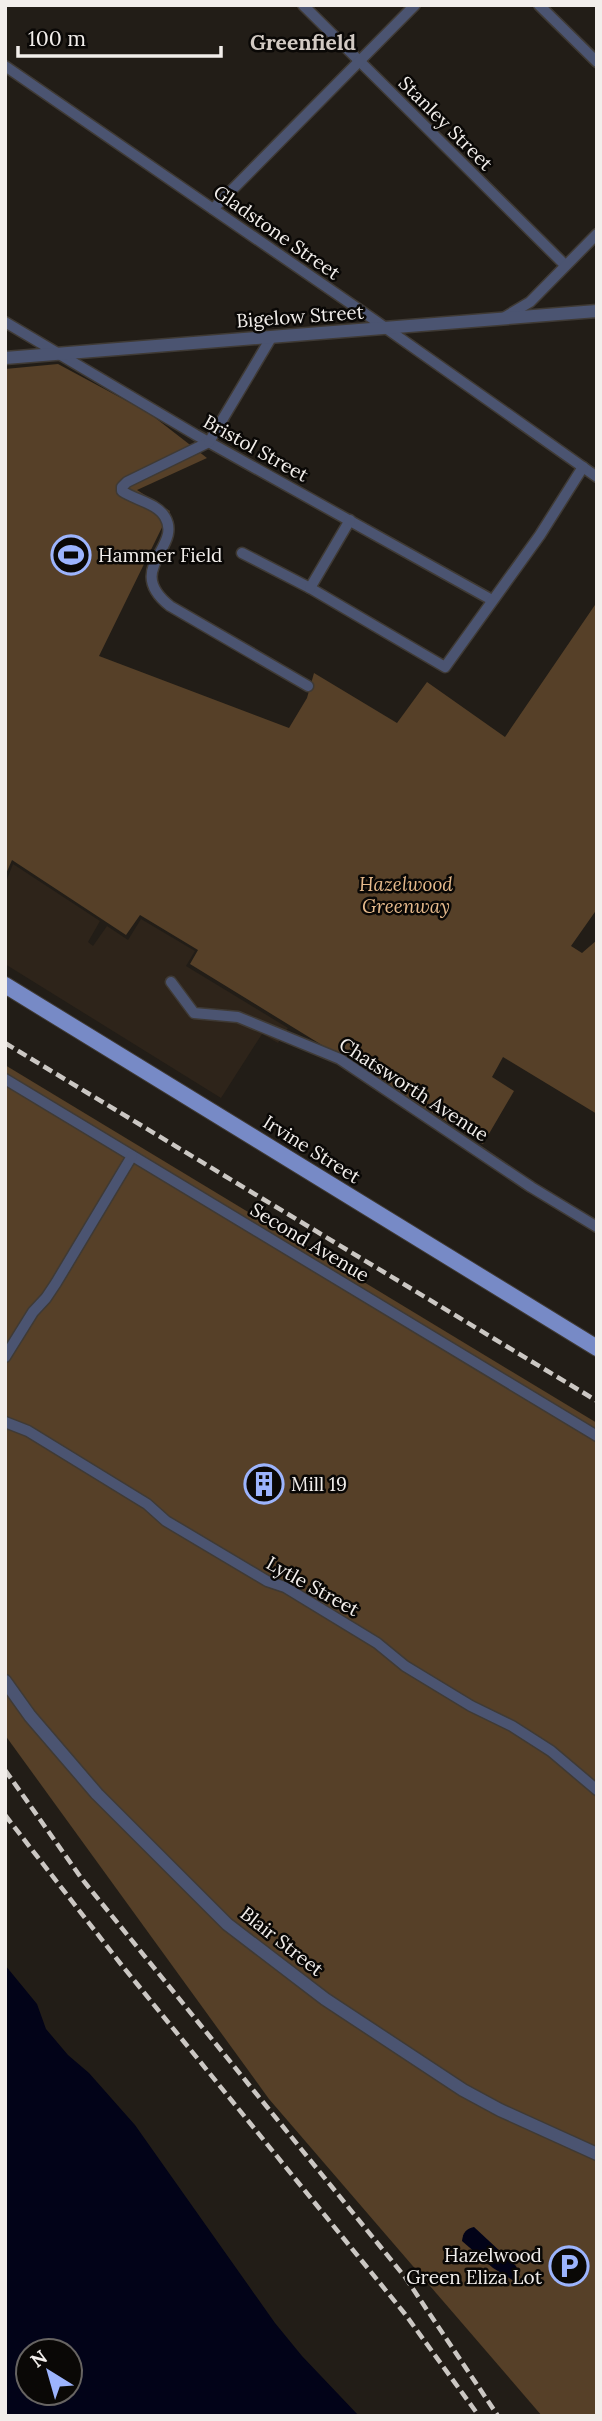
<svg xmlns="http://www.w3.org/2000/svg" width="602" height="2421" viewBox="0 0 602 2421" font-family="Lora,serif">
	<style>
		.built { fill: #2e241a }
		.green { fill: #564028 }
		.water { fill: #020318; fill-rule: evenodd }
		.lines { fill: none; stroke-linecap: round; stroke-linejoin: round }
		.minor-casing { stroke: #3f3a35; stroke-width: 13 }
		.tertiary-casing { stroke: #3f3a35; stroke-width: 15 }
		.primary-casing { stroke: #3f3a35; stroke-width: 18 }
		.minor { stroke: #4b5471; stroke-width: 10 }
		.tertiary { stroke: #4b5471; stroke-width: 12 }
		.primary { stroke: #778ac6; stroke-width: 16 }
		.rail { stroke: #cbc7c3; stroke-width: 4.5; stroke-dasharray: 10 5; stroke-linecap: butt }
		.labels { text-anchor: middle; stroke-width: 5; stroke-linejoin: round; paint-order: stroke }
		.street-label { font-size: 19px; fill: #f2eeeb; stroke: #0a0806 }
		.poi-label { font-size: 19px; fill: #f2eeeb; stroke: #0a0806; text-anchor: start }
		.park-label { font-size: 19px; font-style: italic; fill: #e6ba8c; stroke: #0a0806 }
		.neighbourhood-label { font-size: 21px; font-weight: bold; fill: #d2cac3; stroke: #0a0806 }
	</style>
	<rect width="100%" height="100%" fill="#221d17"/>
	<!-- built -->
	<path class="built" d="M 13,864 L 100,921 L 88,942 L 93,946 L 107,926 L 128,940 L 141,919 L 195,951 L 186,966 L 288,1028 L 278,1043 L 262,1034 L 221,1098 L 5,964 L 5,884 Z"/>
	<!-- green -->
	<g class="green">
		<path d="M 58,364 L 149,413 L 207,458 L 137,490 L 170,511 L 99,656 L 289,728 L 307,698 L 314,673 L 397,723 L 427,682 L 505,737 L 597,602 L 597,909 L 571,946 L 582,953 L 597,940 L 597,1114 L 503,1057 L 492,1077 L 514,1091 L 483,1144 L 190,964 L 198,950 L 140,915 L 126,935 L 12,860 L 5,876 L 5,369 Z"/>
		<path d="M 5,1065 L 597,1423 L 597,2416 L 542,2416 L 269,2099 L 5,1735 Z"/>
	</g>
	<!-- water -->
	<g class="water">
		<path d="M 5,1965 L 37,2004 L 46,2029 L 68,2055 L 89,2073 L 135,2125 L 275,2323 L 302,2356 L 359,2416 L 5,2416 ZM 28,2351 L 70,2351 L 70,2393 L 28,2393 Z"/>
		<path d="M 474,2227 L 516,2266 L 520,2275 L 514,2281 L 493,2268 L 462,2241 C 463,2232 466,2229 474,2227 Z"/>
	</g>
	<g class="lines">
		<!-- minor casing -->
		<g class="minor-casing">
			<g id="minor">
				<path d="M 303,5 L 565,265"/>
				<path d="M 539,5 L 597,62"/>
				<path d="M 5,66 L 373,319 L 597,477"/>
				<path d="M 213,209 L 415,5"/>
				<path d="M 505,317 L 530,302 L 597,234"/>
				<path d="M 5,322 L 196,435 L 492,600"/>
				<path d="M 209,442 L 127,482 L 122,487 L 122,491 C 135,500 157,503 165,517 C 183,547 123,569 170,606 L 308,686"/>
				<path d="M 209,442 L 271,338"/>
				<path d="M 242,553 L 310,588 L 445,667 L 540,535 L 583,467"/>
				<path d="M 310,588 L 350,520"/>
				<path d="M 171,982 L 194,1013 L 238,1017 L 340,1059 L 531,1187 L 597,1227"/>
				<path d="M 5,1079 L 597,1436"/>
				<path d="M 5,1357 L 33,1312 L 46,1298 L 56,1283 L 132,1156"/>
				<path d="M 5,1422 L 28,1431 L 147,1504 L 166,1521 L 267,1581 L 285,1587 L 377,1643 L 405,1666 L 471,1706 L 512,1726 L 551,1751 L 597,1790"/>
			</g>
		</g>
		<!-- tertiary casing -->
		<g class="tertiary-casing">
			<g id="tertiary">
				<path d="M 5,358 L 597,311"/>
				<path d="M 5,1681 L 30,1716 L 97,1794 L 227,1924 L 325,1999 L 463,2090 L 500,2110 L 597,2154"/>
			</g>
		</g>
		<!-- primary casing -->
		<g class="primary-casing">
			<path id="primary" d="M 5,985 L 597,1348"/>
		</g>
		<!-- minor -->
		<use href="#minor" class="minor"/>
		<!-- tertiary -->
		<use href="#tertiary" class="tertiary"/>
		<!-- primary -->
		<use href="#primary" class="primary"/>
		<!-- rail -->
		<g class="rail">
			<path d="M 5,1043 L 597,1401"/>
			<path d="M 5,1770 L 82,1879 L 405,2277 L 498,2416"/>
			<path d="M 5,1815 L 120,1963 L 405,2314 L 479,2416"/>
		</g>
	</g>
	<!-- icons -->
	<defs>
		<g id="stadium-ring" transform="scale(2.0125)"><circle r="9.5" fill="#0a0806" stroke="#9cb4fd" stroke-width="1.5"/><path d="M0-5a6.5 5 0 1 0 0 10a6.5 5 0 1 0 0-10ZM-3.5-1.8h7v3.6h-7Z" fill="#9cb4fd"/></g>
		<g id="building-ring" transform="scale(2.0125)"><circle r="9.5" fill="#0a0806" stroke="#9cb4fd" stroke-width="1.5"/><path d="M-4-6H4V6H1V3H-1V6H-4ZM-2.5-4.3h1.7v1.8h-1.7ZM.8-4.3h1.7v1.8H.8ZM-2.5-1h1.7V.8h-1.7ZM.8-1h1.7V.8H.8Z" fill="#9cb4fd"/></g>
		<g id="parking-ring" transform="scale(2.0125)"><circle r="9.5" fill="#0a0806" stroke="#9cb4fd" stroke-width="1.5"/><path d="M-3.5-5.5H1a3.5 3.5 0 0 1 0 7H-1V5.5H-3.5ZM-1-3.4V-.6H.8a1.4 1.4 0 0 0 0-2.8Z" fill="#9cb4fd"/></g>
	</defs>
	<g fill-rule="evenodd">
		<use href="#stadium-ring" x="71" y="555"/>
		<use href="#building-ring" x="264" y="1484"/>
		<use href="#parking-ring" x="569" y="2266"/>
	</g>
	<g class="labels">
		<!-- street labels -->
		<g class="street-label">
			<text transform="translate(446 123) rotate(45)" y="7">Stanley Street</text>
			<text transform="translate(277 232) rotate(35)" y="7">Gladstone Street</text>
			<text transform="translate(300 316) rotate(-4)" y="7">Bigelow Street</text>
			<text transform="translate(256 448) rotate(29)" y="7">Bristol Street</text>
			<text transform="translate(414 1089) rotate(33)" y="7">Chatsworth Avenue</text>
			<text transform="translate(312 1149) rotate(32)" y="7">Irvine Street</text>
			<text transform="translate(310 1242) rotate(31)" y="7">Second Avenue</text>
			<text transform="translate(313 1586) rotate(29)" y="7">Lytle Street</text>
			<text transform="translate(282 1941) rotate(38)" y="7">Blair Street</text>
		</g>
		<!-- poi labels -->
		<g class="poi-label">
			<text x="98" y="562">Hammer Field</text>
			<text x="291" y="1491">Mill 19</text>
			<text x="542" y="2262" text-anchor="end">Hazelwood<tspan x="542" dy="22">Green Eliza Lot</tspan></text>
		</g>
		<!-- park labels -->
		<g class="park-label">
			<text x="406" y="891">Hazelwood<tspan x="406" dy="22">Greenway</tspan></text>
		</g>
		<!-- neighbourhood labels -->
		<g class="neighbourhood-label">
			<text x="303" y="50">Greenfield</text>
		</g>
	</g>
	<!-- border -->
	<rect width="602" height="2421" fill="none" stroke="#f2eeeb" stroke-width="14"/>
	<!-- north arrow -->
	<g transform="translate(49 2372) rotate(323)"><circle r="33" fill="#0a0806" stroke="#676462" stroke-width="2"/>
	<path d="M0-5L12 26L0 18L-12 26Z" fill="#9cb4fd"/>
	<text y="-10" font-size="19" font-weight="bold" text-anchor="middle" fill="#f2eeeb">N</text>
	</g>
	<!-- scale -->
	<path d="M18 46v10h203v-10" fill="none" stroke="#f2eeeb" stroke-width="3.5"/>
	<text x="28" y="46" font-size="21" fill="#f2eeeb" stroke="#0a0806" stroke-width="5" paint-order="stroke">100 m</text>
</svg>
